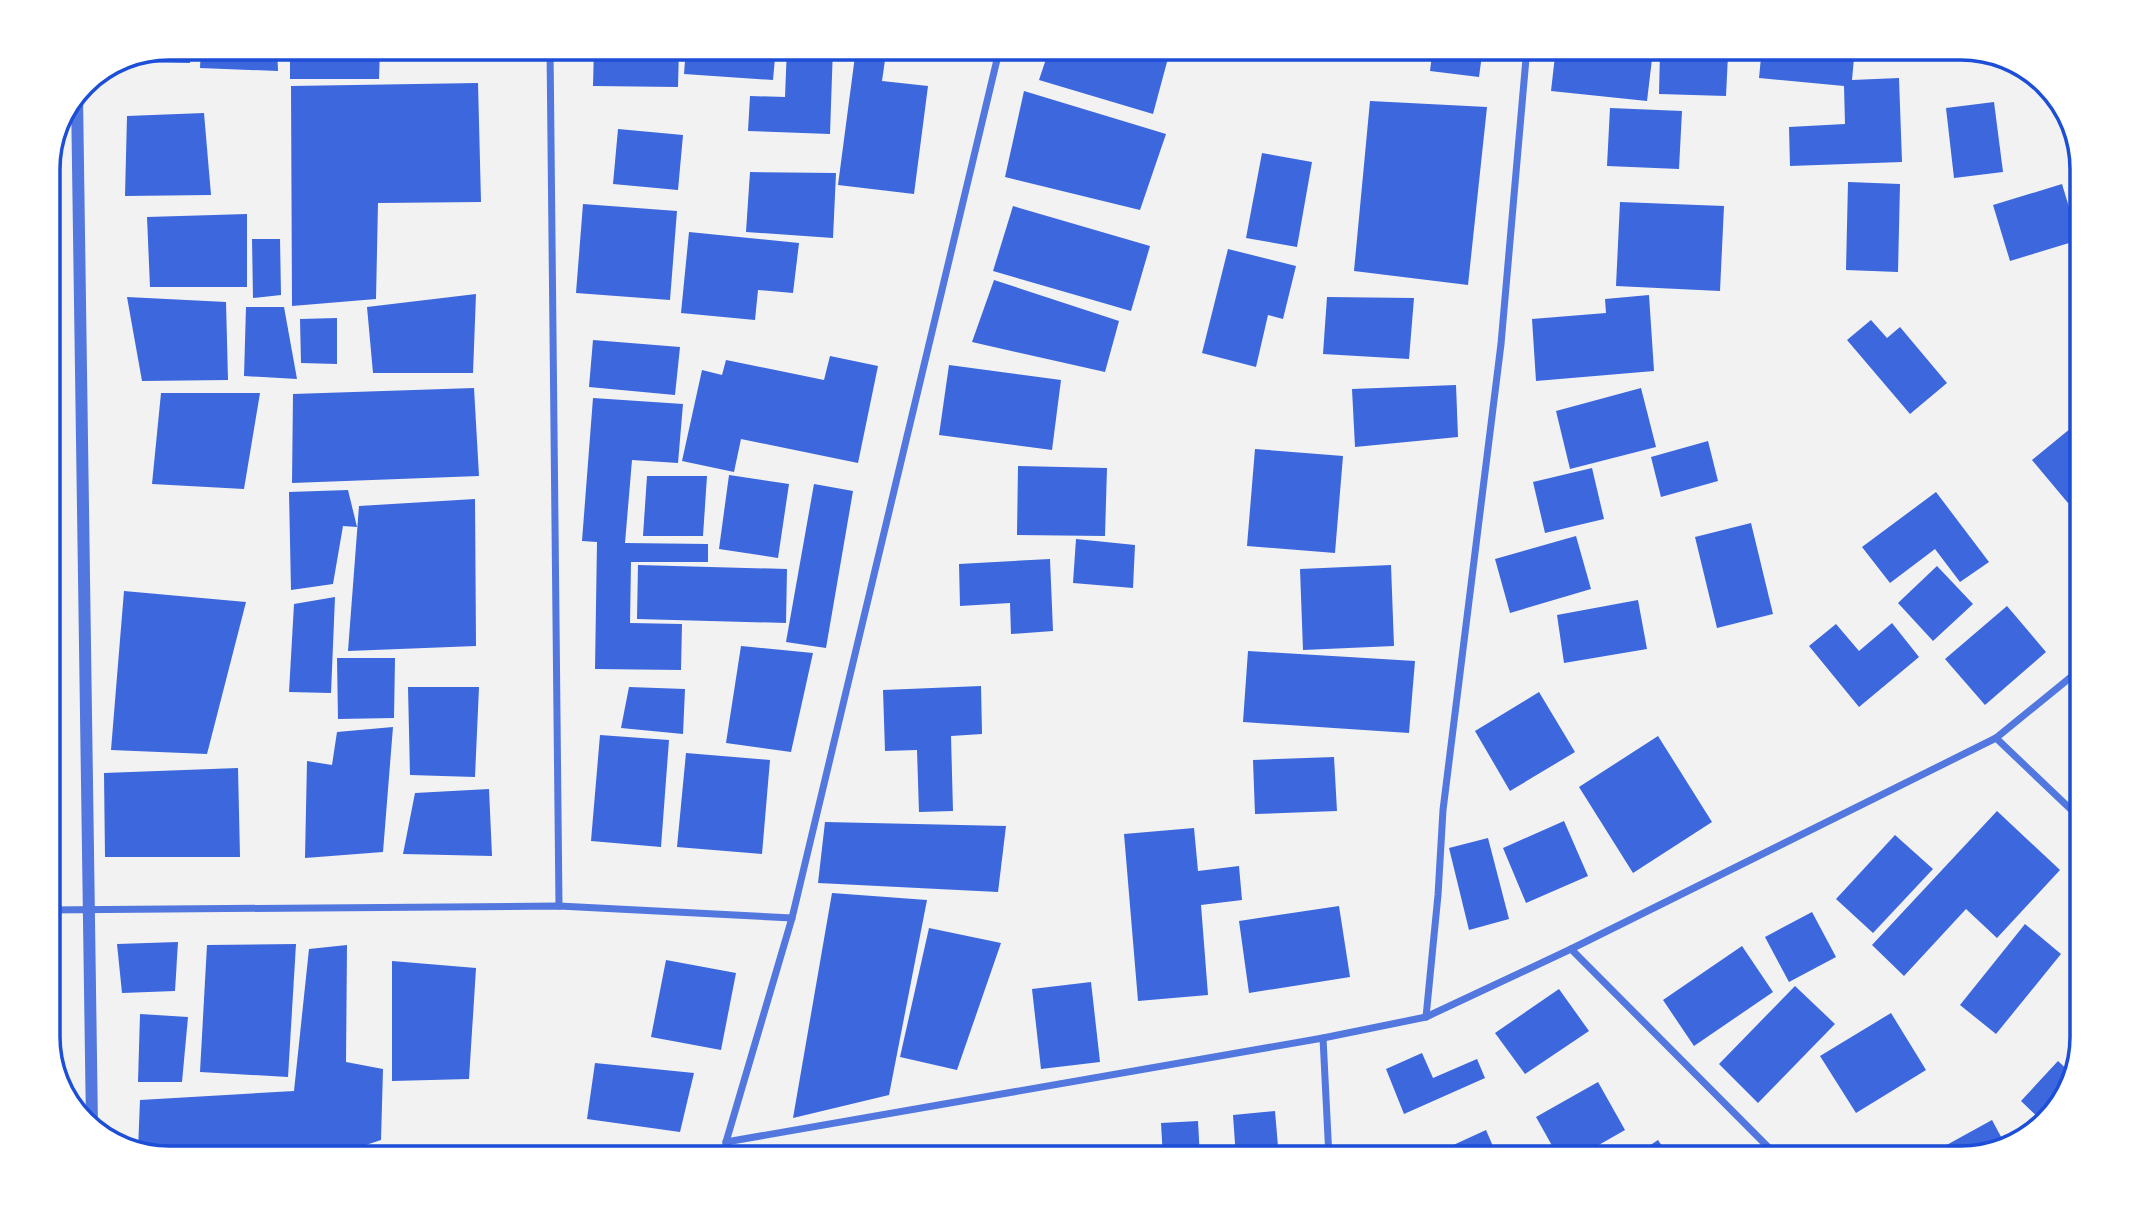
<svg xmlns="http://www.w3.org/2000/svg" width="2129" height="1205" viewBox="0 0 2129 1205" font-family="Signika,sans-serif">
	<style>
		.building { fill: #3d67dc }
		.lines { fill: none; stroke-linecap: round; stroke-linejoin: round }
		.minor { stroke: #5277de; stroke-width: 7 }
		.tertiary { stroke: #5277de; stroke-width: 12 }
		.rim { fill: none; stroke: #1d4ed8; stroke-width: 3.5 }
	</style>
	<rect width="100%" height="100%" fill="#f2f2f2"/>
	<!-- building -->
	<g class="building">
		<path d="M 168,47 L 191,47 L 190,63 L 114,62 L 122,56 Z"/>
		<path d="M 201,47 L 277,47 L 278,71 L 200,68 Z"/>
		<path d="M 290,47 L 380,47 L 379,79 L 290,79 Z"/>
		<path d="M 594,47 L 679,47 L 678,87 L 593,86 Z"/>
		<path d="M 686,47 L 776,47 L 773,80 L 684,74 Z"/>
		<path d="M 787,47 L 833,47 L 830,134 L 748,131 L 750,96 L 785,97 Z"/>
		<path d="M 1050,47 L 1171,47 L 1153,114 L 1039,80 Z"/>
		<path d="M 1433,47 L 1483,47 L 1479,77 L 1430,71 Z"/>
		<path d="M 1556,47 L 1652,59 L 1647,101 L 1551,91 Z"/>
		<path d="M 1762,47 L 1855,47 L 1852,80 L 1899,78 L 1902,162 L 1790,166 L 1789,127 L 1845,124 L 1844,86 L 1759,78 Z"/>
		<path d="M 1660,52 L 1728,55 L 1726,96 L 1659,94 Z"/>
		<path d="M 855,56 L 885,60 L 882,81 L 928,86 L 914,194 L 838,185 Z"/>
		<path d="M 478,83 L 481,202 L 378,203 L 376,299 L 292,306 L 291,86 Z"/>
		<path d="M 1024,91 L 1166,134 L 1140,210 L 1005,177 Z"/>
		<path d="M 1370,101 L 1487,107 L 1468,285 L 1354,271 Z"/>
		<path d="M 1994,102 L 2003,172 L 1954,178 L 1946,108 Z"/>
		<path d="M 1610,108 L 1682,111 L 1679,169 L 1607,166 Z"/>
		<path d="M 204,113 L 211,195 L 125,196 L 127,116 Z"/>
		<path d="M 618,129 L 683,135 L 678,190 L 613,184 Z"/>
		<path d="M 1262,153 L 1312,162 L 1297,247 L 1246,238 Z"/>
		<path d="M 750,172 L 836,173 L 833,238 L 746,232 Z"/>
		<path d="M 1848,182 L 1900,184 L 1898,272 L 1846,270 Z"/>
		<path d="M 2062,184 L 2079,240 L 2010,261 L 1993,205 Z"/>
		<path d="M 1620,202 L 1724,206 L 1720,291 L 1616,286 Z"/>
		<path d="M 583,204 L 677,211 L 670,300 L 576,293 Z"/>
		<path d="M 1013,206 L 1150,246 L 1131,311 L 993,271 Z"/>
		<path d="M 247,214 L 247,287 L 150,287 L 147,217 Z"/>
		<path d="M 689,232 L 799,243 L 793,293 L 758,290 L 755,320 L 681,313 Z"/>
		<path d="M 252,239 L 280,239 L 281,295 L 253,298 Z"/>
		<path d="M 1228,249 L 1296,266 L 1283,319 L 1268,315 L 1256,367 L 1202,353 Z"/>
		<path d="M 994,280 L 1119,321 L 1105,372 L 972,342 Z"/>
		<path d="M 476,294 L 473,373 L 373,373 L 367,307 Z"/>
		<path d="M 1649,295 L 1654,371 L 1536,381 L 1532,319 L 1606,313 L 1605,299 Z"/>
		<path d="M 127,297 L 226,302 L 228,380 L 142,381 Z"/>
		<path d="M 1327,297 L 1414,298 L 1409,359 L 1323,354 Z"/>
		<path d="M 246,307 L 284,307 L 297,379 L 244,376 Z"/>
		<path d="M 337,318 L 337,364 L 301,363 L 300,319 Z"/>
		<path d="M 1871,320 L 1887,338 L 1900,327 L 1947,383 L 1910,414 L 1847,340 Z"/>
		<path d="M 593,340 L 680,347 L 675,395 L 589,387 Z"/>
		<path d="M 830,356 L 878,366 L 858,463 L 741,439 L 734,472 L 682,461 L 702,370 L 722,375 L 726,360 L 824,380 Z"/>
		<path d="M 949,365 L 1061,380 L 1052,450 L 939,435 Z"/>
		<path d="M 1456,385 L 1458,437 L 1355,447 L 1352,389 Z"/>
		<path d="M 474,388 L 479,476 L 292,483 L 293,394 Z"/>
		<path d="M 1641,388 L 1656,447 L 1570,469 L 1556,411 Z"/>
		<path d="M 161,393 L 260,393 L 244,489 L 152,484 Z"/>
		<path d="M 593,398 L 683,404 L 678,463 L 632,460 L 625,543 L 708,544 L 708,562 L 631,562 L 630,623 L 682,624 L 681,670 L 595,669 L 597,542 L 582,541 Z"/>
		<path d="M 2082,419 L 2082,492 L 2068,503 L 2032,460 Z"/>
		<path d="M 1708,441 L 1718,481 L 1661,497 L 1651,457 Z"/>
		<path d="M 1255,449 L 1343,456 L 1335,553 L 1247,546 Z"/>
		<path d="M 1018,466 L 1107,468 L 1105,536 L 1017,535 Z"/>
		<path d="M 1592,468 L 1604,519 L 1545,533 L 1533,482 Z"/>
		<path d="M 729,475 L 789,484 L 778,558 L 719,549 Z"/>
		<path d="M 647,476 L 707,476 L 703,536 L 643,536 Z"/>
		<path d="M 814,484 L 853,491 L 826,648 L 786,642 Z"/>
		<path d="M 348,490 L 357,527 L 343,526 L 333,584 L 291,590 L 289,492 Z"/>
		<path d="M 1936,492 L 1989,562 L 1960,582 L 1935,549 L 1890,583 L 1862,547 Z"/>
		<path d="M 475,499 L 476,646 L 348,651 L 359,506 Z"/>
		<path d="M 1751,523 L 1773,614 L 1717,628 L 1695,537 Z"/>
		<path d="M 1576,536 L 1591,589 L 1510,613 L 1495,559 Z"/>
		<path d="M 1076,539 L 1135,545 L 1133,588 L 1073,583 Z"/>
		<path d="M 1050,559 L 1053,631 L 1011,634 L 1010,603 L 960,606 L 959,564 Z"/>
		<path d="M 638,565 L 787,569 L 786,623 L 637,619 Z"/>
		<path d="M 1391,565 L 1394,646 L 1303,650 L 1300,569 Z"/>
		<path d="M 1937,566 L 1973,604 L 1933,641 L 1898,603 Z"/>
		<path d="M 124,591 L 246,602 L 207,754 L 111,750 Z"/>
		<path d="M 335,597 L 331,693 L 289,692 L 294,604 Z"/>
		<path d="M 1638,600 L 1647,649 L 1564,663 L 1557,615 Z"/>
		<path d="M 2007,606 L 2046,652 L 1985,705 L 1945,659 Z"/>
		<path d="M 1892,623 L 1919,657 L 1859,707 L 1809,646 L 1836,624 L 1859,651 Z"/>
		<path d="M 741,646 L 813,653 L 791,752 L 726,743 Z"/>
		<path d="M 1248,651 L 1415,661 L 1409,733 L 1243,722 Z"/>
		<path d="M 337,658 L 395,658 L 394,718 L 338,719 Z"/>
		<path d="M 981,686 L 982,734 L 951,736 L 953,811 L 919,812 L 917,750 L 885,751 L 883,690 Z"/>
		<path d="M 408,687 L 479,687 L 475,777 L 410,775 Z"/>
		<path d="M 629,687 L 685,689 L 683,734 L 621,728 Z"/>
		<path d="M 1539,692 L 1575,752 L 1510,791 L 1475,731 Z"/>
		<path d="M 393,727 L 383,852 L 305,858 L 307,761 L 332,765 L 337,732 Z"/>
		<path d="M 600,735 L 669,740 L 661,847 L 591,841 Z"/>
		<path d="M 1658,736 L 1712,822 L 1633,873 L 1579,787 Z"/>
		<path d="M 686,753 L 770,760 L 762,854 L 677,847 Z"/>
		<path d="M 1334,757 L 1337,811 L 1255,814 L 1253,760 Z"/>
		<path d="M 238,768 L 240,857 L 105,857 L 104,773 Z"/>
		<path d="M 489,789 L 492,856 L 403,854 L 415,793 Z"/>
		<path d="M 1997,811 L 2060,870 L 1997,938 L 1966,909 L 1904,976 L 1872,945 Z"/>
		<path d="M 47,820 L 49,820 L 53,864 L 47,864 Z"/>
		<path d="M 1564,821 L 1588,876 L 1526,903 L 1503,848 Z"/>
		<path d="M 825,822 L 1006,826 L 998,892 L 818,883 Z"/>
		<path d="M 1194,828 L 1198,871 L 1239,866 L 1242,900 L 1201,905 L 1208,995 L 1138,1001 L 1124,834 Z"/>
		<path d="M 1895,835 L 1933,869 L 1873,933 L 1836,899 Z"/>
		<path d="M 1488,838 L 1509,919 L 1469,930 L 1449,848 Z"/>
		<path d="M 832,893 L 927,900 L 889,1095 L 793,1118 Z"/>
		<path d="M 1339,906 L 1350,977 L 1249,993 L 1239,921 Z"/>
		<path d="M 1812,912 L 1836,957 L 1789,982 L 1765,937 Z"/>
		<path d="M 2025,924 L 2061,954 L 1996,1034 L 1960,1005 Z"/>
		<path d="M 929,928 L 1001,943 L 957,1070 L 900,1057 Z"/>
		<path d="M 178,942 L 175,991 L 122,993 L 117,944 Z"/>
		<path d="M 296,944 L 288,1077 L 200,1072 L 207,945 Z"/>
		<path d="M 347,945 L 346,1062 L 383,1069 L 381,1140 L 363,1146 L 362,1158 L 164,1157 L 138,1150 L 140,1100 L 294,1091 L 309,949 Z"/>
		<path d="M 1742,946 L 1773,992 L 1694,1046 L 1663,1000 Z"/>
		<path d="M 666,960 L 736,973 L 721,1050 L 651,1037 Z"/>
		<path d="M 392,961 L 476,968 L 469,1079 L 392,1081 Z"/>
		<path d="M 1091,982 L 1100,1062 L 1041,1069 L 1032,989 Z"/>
		<path d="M 1795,986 L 1835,1024 L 1758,1103 L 1719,1064 Z"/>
		<path d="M 1559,989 L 1589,1031 L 1525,1074 L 1495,1033 Z"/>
		<path d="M 1891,1013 L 1926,1070 L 1856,1113 L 1820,1056 Z"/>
		<path d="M 140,1014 L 188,1017 L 182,1082 L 138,1082 Z"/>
		<path d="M 1422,1053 L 1433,1078 L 1477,1059 L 1485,1078 L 1404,1114 L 1386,1069 Z"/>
		<path d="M 2058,1061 L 2072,1074 L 2066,1097 L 2042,1121 L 2021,1101 Z"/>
		<path d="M 595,1063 L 694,1073 L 680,1132 L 587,1119 Z"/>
		<path d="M 1598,1082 L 1625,1130 L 1576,1158 L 1559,1158 L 1536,1117 Z"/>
		<path d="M 1275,1111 L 1279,1158 L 1236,1158 L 1233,1115 Z"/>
		<path d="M 1992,1120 L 2006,1146 L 1961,1158 L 1923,1158 Z"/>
		<path d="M 1198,1121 L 1200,1158 L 1163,1158 L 1161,1123 Z"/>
		<path d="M 1486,1130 L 1498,1158 L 1425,1158 Z"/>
		<path d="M 1658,1140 L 1670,1158 L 1631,1158 Z"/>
		<path d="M 1057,1151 L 1057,1158 L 1017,1158 L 1017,1156 Z"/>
		<path d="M 1137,1152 L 1137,1158 L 1090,1158 L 1090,1155 Z"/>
	</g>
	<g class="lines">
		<!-- minor -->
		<g class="minor">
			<path d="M 550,47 L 559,906"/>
			<path d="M 1996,738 L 2082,820"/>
			<path d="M 47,910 L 559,906 L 792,918"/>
			<path d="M 1571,949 L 1779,1158"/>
			<path d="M 1426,1017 L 1438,895 L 1443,810 L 1501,344 L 1527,47"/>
			<path d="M 1323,1038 L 1329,1158"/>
			<path d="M 726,1142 L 1323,1038 L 1426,1017 L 1571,949 L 1996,738 L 2082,668"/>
			<path d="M 724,1158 L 726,1142 L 792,918 L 1000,47"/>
		</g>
		<!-- tertiary -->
		<path class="tertiary" d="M 77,96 L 92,1126"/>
	</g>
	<!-- crop -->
	<path d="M0 0H2129V1205H0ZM169 60H1961A109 109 0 0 1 2070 169V1037A109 109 0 0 1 1961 1146H169A109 109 0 0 1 60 1037V169A109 109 0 0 1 169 60Z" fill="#fff" fill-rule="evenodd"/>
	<path class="rim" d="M169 60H1961A109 109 0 0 1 2070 169V1037A109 109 0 0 1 1961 1146H169A109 109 0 0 1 60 1037V169A109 109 0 0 1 169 60Z"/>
</svg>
